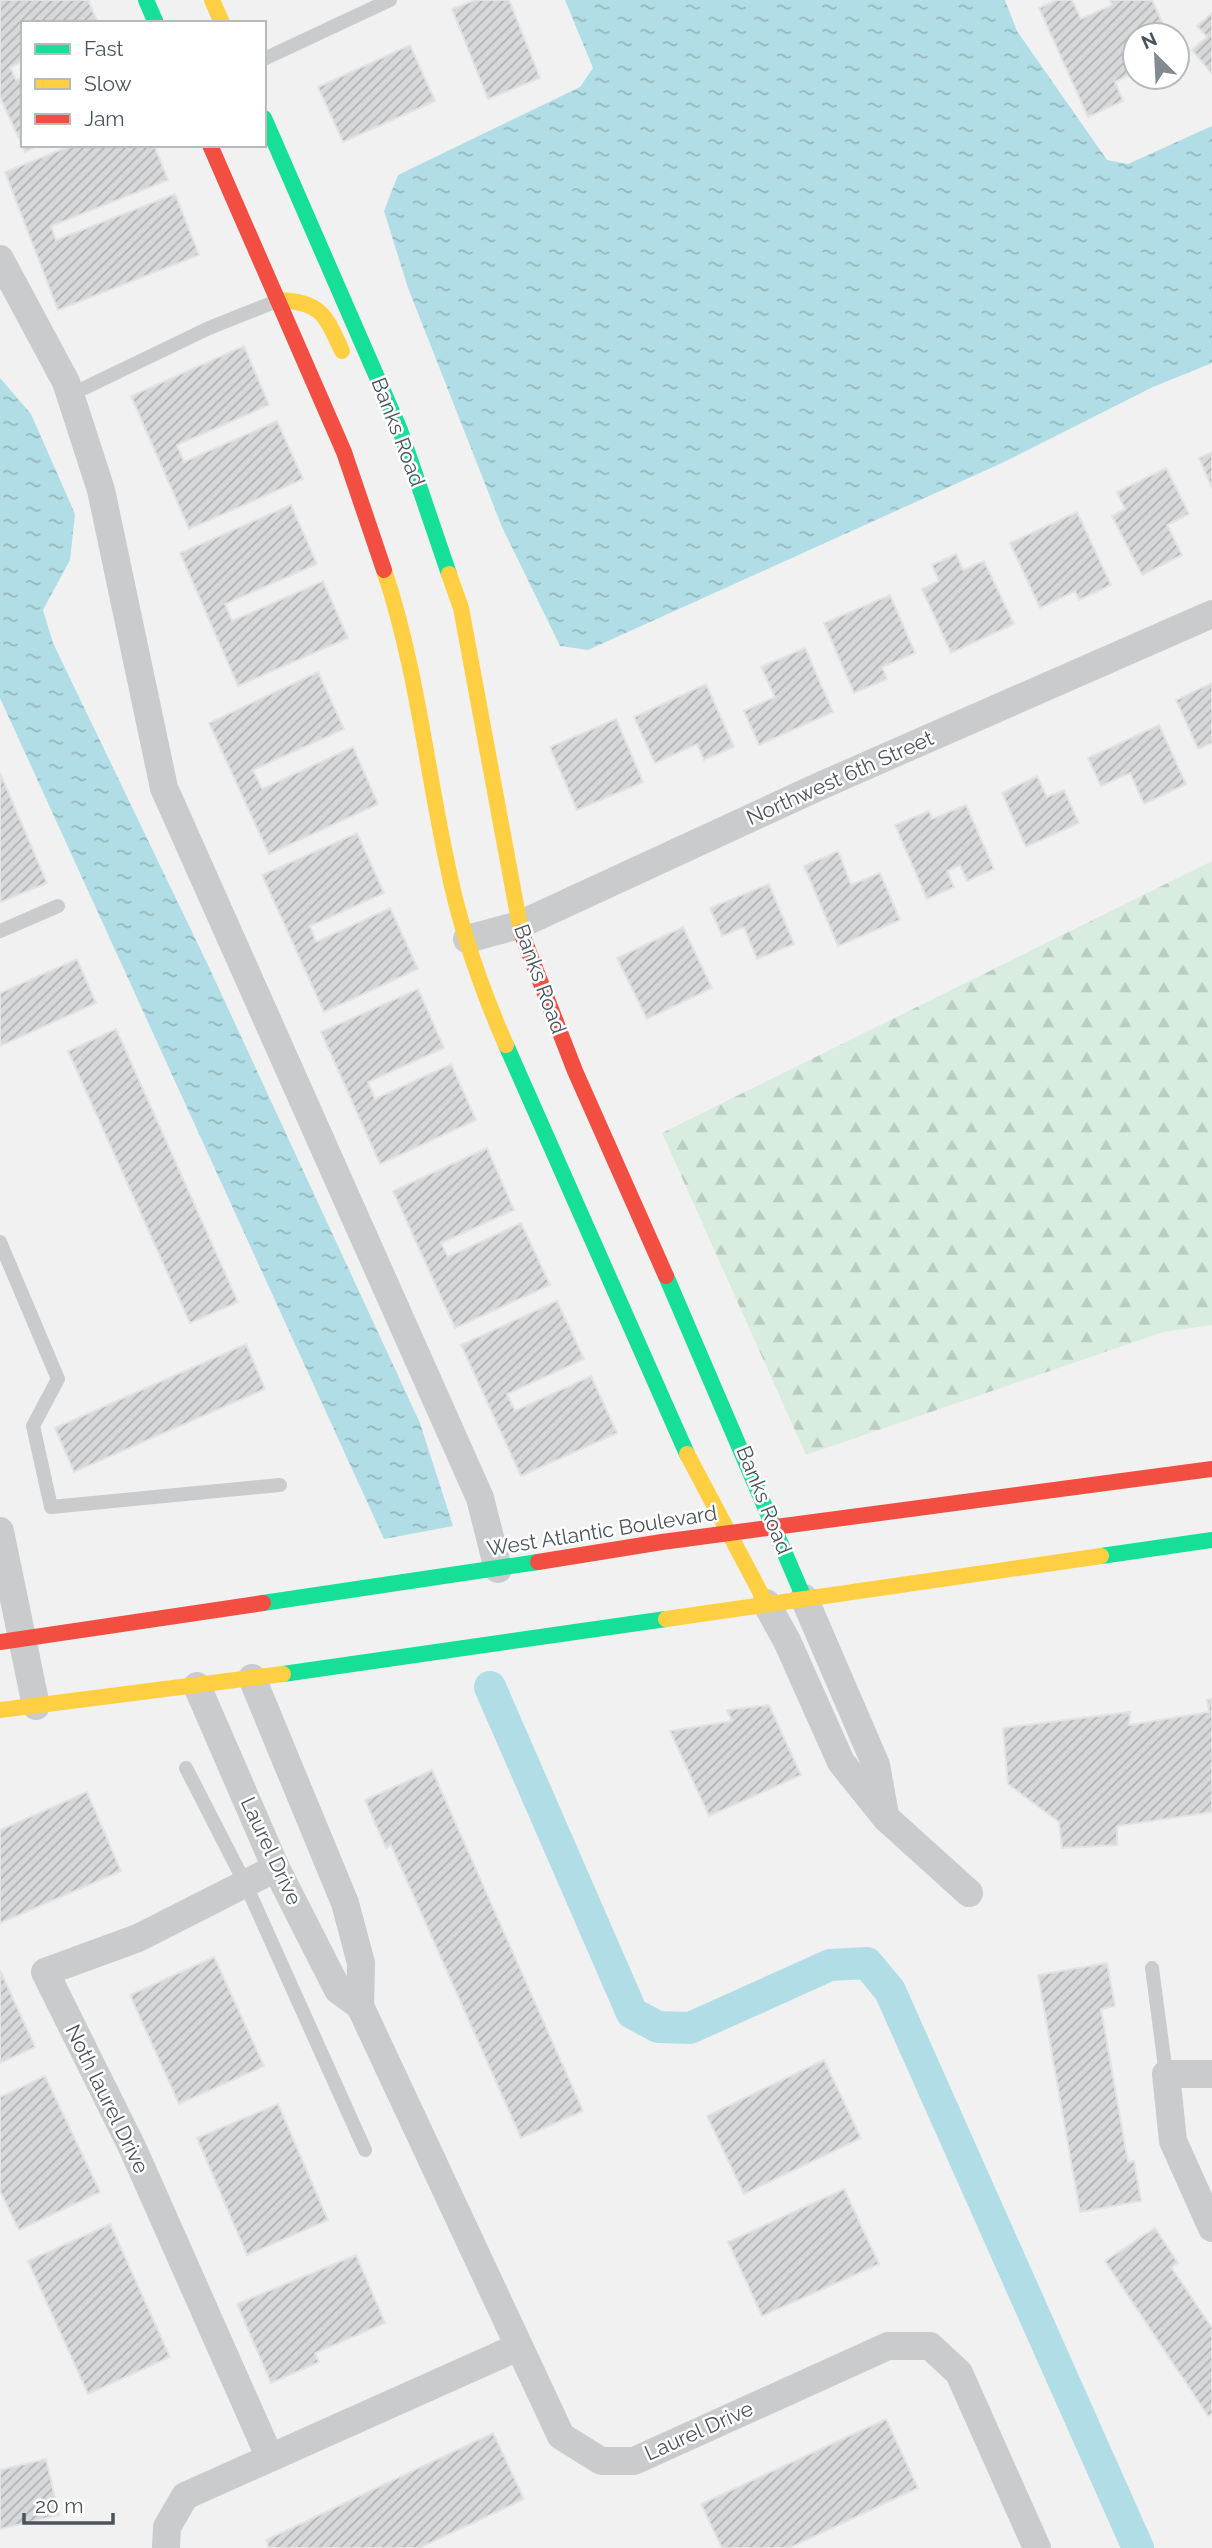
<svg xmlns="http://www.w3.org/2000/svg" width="1212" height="2548" viewBox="0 0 1212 2548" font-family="Raleway,sans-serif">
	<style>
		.forest { fill: url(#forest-firs) }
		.water { fill: url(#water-ripples) }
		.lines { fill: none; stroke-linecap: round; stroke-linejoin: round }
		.canal { stroke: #b1dee6; stroke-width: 32 }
		.building { fill: url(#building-hatch); stroke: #e3e3e4; stroke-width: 2 }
		.lane { stroke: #c9cbcc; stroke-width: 14 }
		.street { stroke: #c9cbcc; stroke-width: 28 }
		.fast { stroke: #16e098; stroke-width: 16 }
		.slow { stroke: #ffcf43; stroke-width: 16 }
		.jam { stroke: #f24e42; stroke-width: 16 }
		.labels { text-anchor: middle; stroke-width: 5; stroke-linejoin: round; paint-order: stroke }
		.street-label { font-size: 21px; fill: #4a545b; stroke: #fff }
	</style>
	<defs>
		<pattern id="forest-firs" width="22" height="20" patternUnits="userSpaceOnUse" patternTransform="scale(1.75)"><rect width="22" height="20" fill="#d8eddf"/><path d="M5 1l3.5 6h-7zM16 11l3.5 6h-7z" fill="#bbcdc2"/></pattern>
		<pattern id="water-ripples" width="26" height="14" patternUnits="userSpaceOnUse" patternTransform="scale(1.75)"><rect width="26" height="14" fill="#b1dee6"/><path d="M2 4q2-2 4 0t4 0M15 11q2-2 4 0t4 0" fill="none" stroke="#92b7bd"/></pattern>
		<pattern id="building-hatch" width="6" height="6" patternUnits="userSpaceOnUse" patternTransform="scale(1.75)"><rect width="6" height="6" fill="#d7d8da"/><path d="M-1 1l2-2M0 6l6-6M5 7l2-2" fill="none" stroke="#b0b2b4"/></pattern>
	</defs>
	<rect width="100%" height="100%" fill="#f1f1f1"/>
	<!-- forest -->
	<path class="forest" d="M 1212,861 L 1212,1325 L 1163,1332 L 806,1455 L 662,1133 Z"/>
	<!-- water -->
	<g class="water">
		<path d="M 565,0 L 1005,0 L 1017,31 L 1107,160 L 1128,164 L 1212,126 L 1212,363 L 1153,387 L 1002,463 L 588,650 L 560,646 L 502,527 L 408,288 L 384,211 L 398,175 L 580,87 L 593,68 Z"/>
		<path d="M 0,378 L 31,414 L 75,514 L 70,560 L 43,610 L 53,643 L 207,963 L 420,1423 L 453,1526 L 384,1539 L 0,698 Z"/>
	</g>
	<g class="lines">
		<!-- canal -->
		<path class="canal" d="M 490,1687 L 632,2013 L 658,2027 L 690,2028 L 830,1965 L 867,1963 L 890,1991 L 1138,2548"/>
	</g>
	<!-- building -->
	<g class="building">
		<path d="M 0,0 L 88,0 L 98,23 L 23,23 L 23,61 L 10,67 L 16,80 L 23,77 L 23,145 L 39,145 L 25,152 L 0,97 Z"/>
		<path d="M 475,0 L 509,0 L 540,78 L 488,99 L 452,9 Z"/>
		<path d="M 1056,0 L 1072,0 L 1081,19 L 1112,5 L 1110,0 L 1152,0 L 1168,35 L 1135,35 L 1135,52 L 1124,57 L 1132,73 L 1115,82 L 1123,101 L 1088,117 L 1039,8 Z"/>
		<path d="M 1212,13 L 1212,74 L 1192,50 L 1207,37 L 1197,26 Z"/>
		<path d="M 410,45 L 435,101 L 343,142 L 318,87 Z"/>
		<path d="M 73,145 L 154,145 L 168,180 L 51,226 L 56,240 L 175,194 L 199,255 L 58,310 L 5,172 Z"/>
		<path d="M 244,346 L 269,405 L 177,445 L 184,462 L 277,421 L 303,479 L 189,529 L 131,396 Z"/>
		<path d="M 1212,452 L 1212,488 L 1199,458 Z"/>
		<path d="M 1166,468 L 1189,514 L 1167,525 L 1182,555 L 1142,575 L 1112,516 L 1125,509 L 1117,492 Z"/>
		<path d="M 291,505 L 317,564 L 225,604 L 232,621 L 323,581 L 348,638 L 238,686 L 180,553 Z"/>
		<path d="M 1077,512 L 1111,585 L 1079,600 L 1075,591 L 1040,608 L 1010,543 Z"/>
		<path d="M 956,554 L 963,570 L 984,561 L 1014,624 L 951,653 L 922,589 L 939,581 L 932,565 Z"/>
		<path d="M 890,595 L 915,653 L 882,667 L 887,679 L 854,693 L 824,623 Z"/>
		<path d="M 805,648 L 833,712 L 759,745 L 744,711 L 775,697 L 761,667 Z"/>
		<path d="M 318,672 L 344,729 L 253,770 L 262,789 L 353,747 L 378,804 L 269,854 L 209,723 Z"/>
		<path d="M 1212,683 L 1212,743 L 1198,749 L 1176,700 Z"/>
		<path d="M 706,684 L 734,747 L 704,760 L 697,744 L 655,763 L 634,717 Z"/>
		<path d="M 616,719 L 643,782 L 577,810 L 550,747 Z"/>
		<path d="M 1159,725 L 1186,784 L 1144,804 L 1130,773 L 1101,786 L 1088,758 Z"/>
		<path d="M 0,773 L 47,883 L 1,902 L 0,900 Z"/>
		<path d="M 1037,776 L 1047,797 L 1064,790 L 1079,823 L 1026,847 L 1002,793 Z"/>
		<path d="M 966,805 L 994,869 L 967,881 L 960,865 L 947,871 L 954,887 L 927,899 L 895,825 L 929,811 L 932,819 Z"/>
		<path d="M 357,833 L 384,893 L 310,926 L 316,942 L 390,908 L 418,969 L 324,1012 L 262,875 Z"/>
		<path d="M 838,851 L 851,885 L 880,873 L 900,920 L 838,946 L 804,866 Z"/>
		<path d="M 769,884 L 794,944 L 757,959 L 744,927 L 722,936 L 710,908 Z"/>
		<path d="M 683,927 L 712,988 L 647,1019 L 617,958 Z"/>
		<path d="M 77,959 L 96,1003 L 0,1046 L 0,993 Z"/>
		<path d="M 418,989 L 444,1048 L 368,1082 L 375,1099 L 451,1064 L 476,1120 L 380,1164 L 321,1032 Z"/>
		<path d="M 116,1029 L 238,1302 L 190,1323 L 68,1051 Z"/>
		<path d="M 487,1148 L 514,1210 L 441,1243 L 448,1257 L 521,1223 L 550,1285 L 455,1328 L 393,1191 Z"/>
		<path d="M 557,1301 L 584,1359 L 507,1394 L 515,1411 L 591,1376 L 617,1433 L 521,1476 L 461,1345 Z"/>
		<path d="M 246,1344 L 265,1389 L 74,1472 L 55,1428 Z"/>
		<path d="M 1212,1699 L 1212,1812 L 1117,1826 L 1117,1845 L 1062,1848 L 1059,1822 L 1008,1784 L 1003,1728 L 1130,1712 L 1129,1725 L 1209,1712 L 1207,1700 Z"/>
		<path d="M 769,1705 L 801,1775 L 709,1816 L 670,1731 L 732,1721 L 727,1710 Z"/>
		<path d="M 432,1770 L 583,2111 L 521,2138 L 391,1845 L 386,1848 L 365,1800 Z"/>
		<path d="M 87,1792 L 121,1871 L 0,1923 L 0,1830 Z"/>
		<path d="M 214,1957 L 264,2066 L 179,2104 L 130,1995 Z"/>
		<path d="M 1107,1963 L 1115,2006 L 1101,2009 L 1128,2162 L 1134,2161 L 1141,2201 L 1080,2212 L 1038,1975 Z"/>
		<path d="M 0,1970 L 35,2047 L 0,2063 Z"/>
		<path d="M 824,2060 L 861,2138 L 744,2194 L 707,2116 Z"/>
		<path d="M 45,2076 L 100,2192 L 19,2230 L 0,2191 L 0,2097 Z"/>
		<path d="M 278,2104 L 328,2220 L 247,2255 L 197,2138 Z"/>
		<path d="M 844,2189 L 879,2264 L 762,2316 L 728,2242 Z"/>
		<path d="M 110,2224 L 170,2357 L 88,2394 L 28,2261 Z"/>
		<path d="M 1155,2228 L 1178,2263 L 1171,2267 L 1212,2328 L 1212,2414 L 1208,2416 L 1105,2261 Z"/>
		<path d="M 356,2255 L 385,2323 L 315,2353 L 319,2362 L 271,2383 L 237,2304 Z"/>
		<path d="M 886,2419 L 918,2488 L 789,2548 L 722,2548 L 701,2504 Z"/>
		<path d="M 493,2433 L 524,2499 L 419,2548 L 269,2548 L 266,2540 Z"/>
		<path d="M 46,2459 L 59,2515 L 0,2529 L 0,2470 Z"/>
	</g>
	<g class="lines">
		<!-- lane -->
		<g class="lane">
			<path d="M 264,59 L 390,0"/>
			<path d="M 70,395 L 209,328 L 277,301"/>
			<path d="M 0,931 L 58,906"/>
			<path d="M 0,1242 L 58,1379 L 33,1426 L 51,1507 L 280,1485"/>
			<path d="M 186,1768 L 245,1883 L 365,2150"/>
			<path d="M 1152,1968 L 1166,2074"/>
		</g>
		<!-- street -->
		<g class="street">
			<path d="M 0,259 L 66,382 L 101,490 L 164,788 L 480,1498 L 498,1569"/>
			<path d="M 467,939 L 519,925 L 820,786 L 1212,614"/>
			<path d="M 0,1531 L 36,1706"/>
			<path d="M 804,1598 L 876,1765 L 885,1815"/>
			<path d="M 766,1603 L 787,1641 L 841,1762 L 886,1818 L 969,1893"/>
			<path d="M 252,1678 L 345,1903 L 361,1963 L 360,2006 L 561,2436 L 601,2461 L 634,2461 L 888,2346 L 930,2346 L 959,2373 L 1037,2548"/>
			<path d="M 197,1686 L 276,1868 L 338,1990 L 360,2006"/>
			<path d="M 1212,2074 L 1166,2074 L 1173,2141 L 1212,2228"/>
			<path d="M 270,2458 L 133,2149 L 45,1972 L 138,1938 L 276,1868"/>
			<path d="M 166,2548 L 167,2527 L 185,2496 L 518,2347"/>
		</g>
		<!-- fast -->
		<g class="fast">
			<path d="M 146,0 L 156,23"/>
			<path d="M 264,118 L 400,430 L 449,574"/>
			<path d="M 506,1045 L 687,1454"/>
			<path d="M 666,1276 L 804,1598"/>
			<path d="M 1101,1556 L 1212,1540"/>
			<path d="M 263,1603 L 538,1562"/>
			<path d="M 283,1674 L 666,1619"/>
		</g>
		<!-- slow -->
		<g class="slow">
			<path d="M 212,0 L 222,23"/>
			<path d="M 278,300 C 321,302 325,314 342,351"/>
			<path d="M 384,570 C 416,665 426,765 447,863 C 459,924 481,988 506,1045"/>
			<path d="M 449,574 L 461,608 L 521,932"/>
			<path d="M 687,1454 L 766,1603"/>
			<path d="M 666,1619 L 1101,1556"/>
			<path d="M 0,1710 L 283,1674"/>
		</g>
		<!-- jam -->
		<g class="jam">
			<path d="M 210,145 L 344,452 L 384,570"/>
			<path d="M 521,932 L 575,1071 L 666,1276"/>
			<path d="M 538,1562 L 662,1542 L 1212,1469"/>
			<path d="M 0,1642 L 263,1603"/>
		</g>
	</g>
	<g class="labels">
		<!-- street labels -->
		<g class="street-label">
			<text transform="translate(398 432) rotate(69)" y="7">Banks Road</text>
			<text transform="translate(840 778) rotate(-24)" y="7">Northwest 6th Street</text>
			<text transform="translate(540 979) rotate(70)" y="7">Banks Road</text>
			<text transform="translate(764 1500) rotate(68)" y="7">Banks Road</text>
			<text transform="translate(602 1531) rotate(-9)" y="7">West Atlantic Boulevard</text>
			<text transform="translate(271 1851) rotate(65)" y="7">Laurel Drive</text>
			<text transform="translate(107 2099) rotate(64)" y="7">Noth laurel Drive</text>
			<text transform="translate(699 2431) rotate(-24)" y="7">Laurel Drive</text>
		</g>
	</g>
	<!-- legend -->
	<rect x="21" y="21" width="245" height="126" fill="#ffffff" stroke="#b7bbbd" stroke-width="2"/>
	<rect x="35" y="44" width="35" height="10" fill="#16e098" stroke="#b7bbbd" stroke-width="2"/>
	<text x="84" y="56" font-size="21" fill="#4a545b">Fast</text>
	<rect x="35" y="79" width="35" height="10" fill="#ffcf43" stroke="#b7bbbd" stroke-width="2"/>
	<text x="84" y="91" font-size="21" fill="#4a545b">Slow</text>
	<rect x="35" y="114" width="35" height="10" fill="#f24e42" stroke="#b7bbbd" stroke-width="2"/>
	<text x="84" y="126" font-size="21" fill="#4a545b">Jam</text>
	<!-- north arrow -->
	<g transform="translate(1156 56) rotate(336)"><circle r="33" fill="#ffffff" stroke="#b7bbbd" stroke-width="2"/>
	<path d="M0-5L12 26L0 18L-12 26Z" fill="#848b90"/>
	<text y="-10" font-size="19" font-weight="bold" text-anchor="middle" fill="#4a545b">N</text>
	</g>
	<!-- scale -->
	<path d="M24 2513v10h89v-10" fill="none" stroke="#4a545b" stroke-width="3.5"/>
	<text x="35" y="2513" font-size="21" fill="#4a545b" stroke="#ffffff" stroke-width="5" paint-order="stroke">20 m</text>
</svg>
